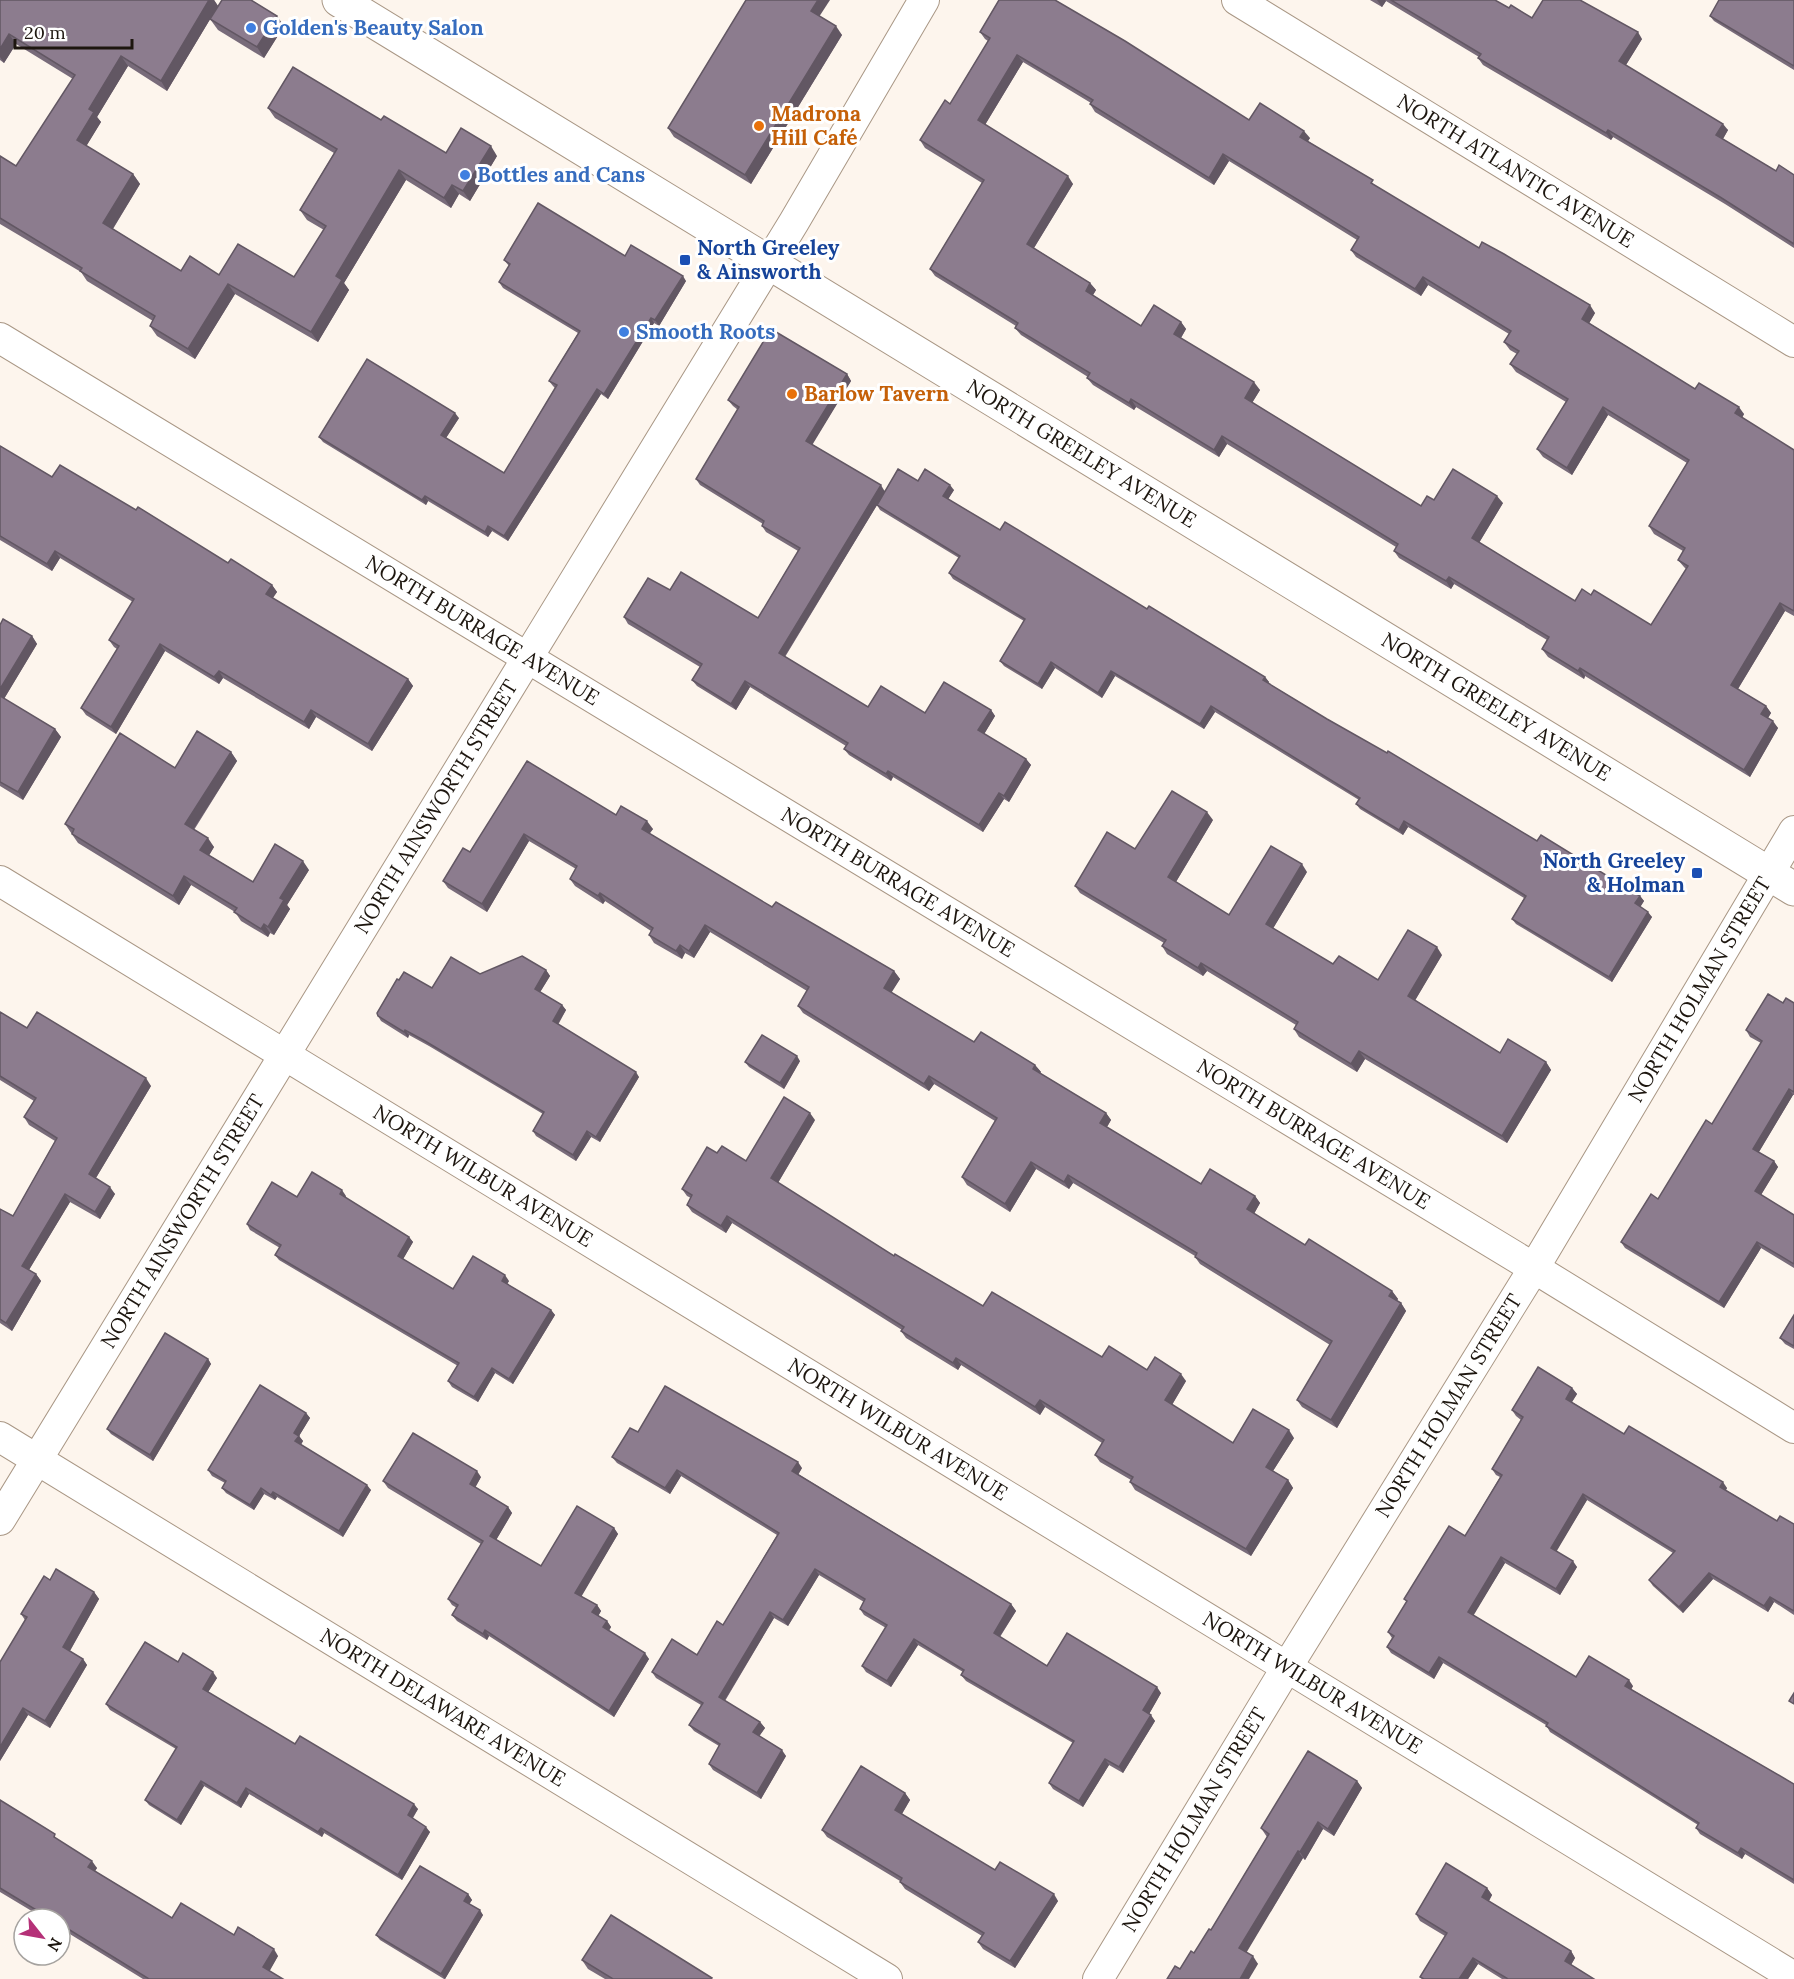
<svg xmlns="http://www.w3.org/2000/svg" width="1794" height="1979" viewBox="0 0 1794 1979" font-family="Lora,serif">
	<style>
		.lines { fill: none; stroke-linecap: round; stroke-linejoin: round }
		.street-casing { stroke: #a99785; stroke-width: 32 }
		.secondary-casing { stroke: #a99785; stroke-width: 35 }
		.street { stroke: #fff; stroke-width: 30 }
		.secondary { stroke: #fff; stroke-width: 33 }
		.wall { fill: #786b7a; fill-rule: evenodd }
		.shaded-wall { fill: #625763 }
		.building { fill: #8c7c8e; stroke: #625763; stroke-width: 1.5; fill-rule: evenodd }
		.shop-dot { fill: #3f7fe0; stroke: #fff; stroke-width: 2 }
		.food-dot { fill: #e8710a; stroke: #fff; stroke-width: 2 }
		.transit-dot { fill: #1a4fb4; stroke: #fff; stroke-width: 2 }
		.labels { text-anchor: middle; stroke-width: 6; stroke-linejoin: round; paint-order: stroke }
		.shop-label { font-size: 21px; font-weight: bold; fill: #366cbe; stroke: #fff; text-anchor: start }
		.food-label { font-size: 21px; font-weight: bold; fill: #c56008; stroke: #fff; text-anchor: start }
		.street-label { font-size: 21px; fill: #1d160f; stroke: #fff }
		.transit-label { font-size: 21px; font-weight: bold; fill: #164399; stroke: #fff; text-anchor: start }
	</style>
	<rect width="100%" height="100%" fill="#fdf5ed"/>
	<g class="lines">
		<!-- street casing -->
		<g class="street-casing">
			<g id="street">
				<path id="s1" d="M 1237,0 L 1794,342"/>
				<path id="s2" d="M 0,338 L 1534,1268 L 1794,1428"/>
				<path id="s3" d="M 0,881 L 1794,1977"/>
				<path id="s4" d="M 0,1437 L 887,1979"/>
				<path id="s5" d="M 0,1520 L 794,222 L 924,0"/>
				<path id="s6" d="M 1098,1979 L 1287,1667 L 1534,1268 L 1794,831"/>
			</g>
		</g>
		<!-- secondary casing -->
		<g class="secondary-casing">
			<g id="secondary">
				<path id="s7" d="M 339,0 L 1794,889"/>
			</g>
		</g>
		<!-- street -->
		<use href="#street" class="street"/>
		<!-- secondary -->
		<use href="#secondary" class="secondary"/>
	</g>
	<!-- wall -->
	<g class="wall">
		<path d="M 0,0 L 214,0 L 218,6 L 167,91 L 128,66 L 97,117 L 101,122 L 86,146 L 133,174 L 140,184 L 113,229 L 181,271 L 219,275 L 294,277 L 324,230 L 307,220 L 300,210 L 334,153 L 275,118 L 268,108 L 381,120 L 446,153 L 497,156 L 470,201 L 459,194 L 451,208 L 406,180 L 344,283 L 349,290 L 318,342 L 235,294 L 195,359 L 157,336 L 150,326 L 153,321 L 87,281 L 81,272 L 0,224 L 0,156 L 16,166 L 73,79 L 16,44 L 4,63 L 0,60 Z"/>
		<path d="M 1370,0 L 1495,0 L 1509,8 L 1532,18 L 1642,39 L 1626,65 L 1728,130 L 1723,139 L 1776,171 L 1794,175 L 1794,248 L 1725,204 L 1613,137 L 1611,140 L 1483,65 L 1478,58 L 1479,57 L 1386,1 L 1382,7 Z"/>
		<path d="M 1794,0 L 1794,70 L 1714,21 L 1710,16 Z"/>
		<path d="M 820,16 L 842,35 L 751,184 L 674,137 L 668,128 Z"/>
		<path d="M 210,19 L 284,26 L 264,58 L 218,30 Z"/>
		<path d="M 980,32 L 1249,120 L 1310,138 L 1308,141 L 1377,187 L 1479,248 L 1595,313 L 1589,323 L 1695,389 L 1744,414 L 1742,418 L 1794,450 L 1794,616 L 1785,611 L 1738,689 L 1766,706 L 1771,713 L 1768,718 L 1778,728 L 1750,777 L 1585,676 L 1584,679 L 1548,657 L 1542,649 L 1547,640 L 1454,584 L 1451,589 L 1399,558 L 1394,551 L 1396,547 L 1227,444 L 1219,457 L 1136,407 L 1134,410 L 1093,385 L 1087,378 L 1088,377 L 1021,335 L 1015,328 L 1016,326 L 935,276 L 930,269 L 982,183 L 925,148 L 920,140 L 950,104 L 988,41 L 985,39 ZM 1023,62 L 1091,103 L 1090,104 L 1095,112 L 1214,185 L 1229,161 L 1357,240 L 1351,250 L 1356,257 L 1421,296 L 1428,285 L 1509,334 L 1504,342 L 1510,350 L 1517,354 L 1510,364 L 1516,372 L 1566,402 L 1537,449 L 1543,457 L 1572,475 L 1608,415 L 1687,463 L 1649,526 L 1654,534 L 1683,551 L 1678,560 L 1684,567 L 1686,569 L 1651,625 L 1591,595 L 1575,601 L 1479,543 L 1503,503 L 1434,500 L 1421,506 L 1252,403 L 1260,390 L 1181,338 L 1186,329 L 1181,322 L 1141,326 L 1093,295 L 1096,290 L 1090,283 L 1034,248 L 1073,184 L 985,125 Z"/>
		<path d="M 625,256 L 686,281 L 659,326 L 654,323 L 608,399 L 601,394 L 508,541 L 492,531 L 488,537 L 428,501 L 426,505 L 323,442 L 319,437 L 459,418 L 446,438 L 504,473 L 555,388 L 553,386 L 549,381 L 578,333 L 503,288 L 499,282 L 509,266 L 504,260 Z"/>
		<path d="M 847,374 L 851,381 L 812,444 L 885,491 L 918,481 L 954,490 L 948,499 L 1000,530 L 1147,609 L 1265,677 L 1269,682 L 1268,683 L 1327,719 L 1537,841 L 1640,896 L 1644,901 L 1640,907 L 1652,917 L 1612,982 L 1516,924 L 1512,919 L 1524,898 L 1408,827 L 1403,835 L 1360,809 L 1356,804 L 1359,800 L 1215,712 L 1204,729 L 1115,676 L 1102,698 L 1055,668 L 1042,689 L 1004,666 L 1000,661 L 1024,621 L 953,579 L 949,573 L 959,558 L 880,510 L 877,505 L 785,657 L 868,707 L 925,713 L 991,710 L 995,716 L 984,734 L 1026,759 L 1031,765 L 1009,802 L 1004,799 L 983,832 L 893,777 L 891,781 L 849,755 L 844,749 L 846,746 L 750,687 L 736,710 L 697,686 L 692,680 L 700,667 L 628,624 L 624,617 L 670,590 L 758,618 L 798,551 L 766,532 L 762,526 L 763,524 L 700,485 L 696,479 L 738,410 L 733,406 L 728,400 Z"/>
		<path d="M 0,446 L 52,477 L 136,510 L 228,563 L 272,585 L 277,592 L 272,598 L 408,679 L 413,686 L 372,751 L 316,717 L 309,729 L 223,678 L 219,684 L 165,651 L 116,734 L 86,715 L 81,708 L 117,649 L 114,647 L 109,640 L 133,602 L 60,558 L 52,571 L 0,540 Z"/>
		<path d="M 0,625 L 32,636 L 37,644 L 4,699 L 55,729 L 61,737 L 23,800 L 0,786 Z"/>
		<path d="M 231,752 L 237,761 L 194,830 L 214,847 L 209,855 L 253,882 L 309,870 L 287,905 L 290,909 L 274,935 L 270,933 L 268,937 L 241,921 L 235,912 L 191,885 L 179,905 L 78,843 L 65,824 L 175,768 Z"/>
		<path d="M 527,761 L 616,815 L 653,829 L 649,834 L 772,907 L 894,971 L 900,979 L 891,992 L 974,1042 L 1035,1065 L 1041,1072 L 1040,1073 L 1106,1113 L 1111,1120 L 1107,1127 L 1201,1184 L 1255,1196 L 1260,1203 L 1254,1214 L 1305,1245 L 1392,1291 L 1398,1299 L 1396,1301 L 1401,1303 L 1406,1311 L 1337,1428 L 1302,1407 L 1297,1400 L 1330,1345 L 1200,1264 L 1195,1257 L 1195,1256 L 1073,1183 L 1069,1189 L 1036,1169 L 1010,1212 L 967,1185 L 962,1177 L 995,1121 L 934,1084 L 929,1091 L 803,1013 L 798,1006 L 807,991 L 710,932 L 694,958 L 685,953 L 682,959 L 654,943 L 649,935 L 651,931 L 605,901 L 603,904 L 575,886 L 570,879 L 576,869 L 529,841 L 487,912 L 448,888 L 443,881 L 470,852 Z"/>
		<path d="M 1213,820 L 1176,882 L 1229,915 L 1307,872 L 1273,928 L 1333,964 L 1378,980 L 1442,955 L 1415,1000 L 1500,1053 L 1546,1062 L 1551,1070 L 1507,1143 L 1365,1059 L 1357,1072 L 1299,1037 L 1294,1029 L 1296,1025 L 1207,971 L 1203,976 L 1167,954 L 1162,946 L 1164,943 L 1080,893 L 1075,886 L 1135,849 Z"/>
		<path d="M 546,970 L 550,976 L 540,992 L 562,1005 L 566,1010 L 558,1025 L 639,1077 L 600,1142 L 591,1137 L 576,1161 L 536,1136 L 533,1131 L 543,1114 L 429,1046 L 409,1035 L 408,1038 L 381,1021 L 378,1016 L 399,980 L 432,988 L 480,974 Z"/>
		<path d="M 1783,1003 L 1794,1003 L 1794,1095 L 1793,1095 L 1759,1152 L 1774,1161 L 1778,1167 L 1761,1195 L 1794,1215 L 1794,1268 L 1761,1248 L 1724,1308 L 1625,1248 L 1621,1242 L 1658,1199 L 1712,1124 L 1761,1043 L 1750,1037 L 1746,1030 Z"/>
		<path d="M 0,1012 L 27,1028 L 151,1086 L 96,1178 L 115,1194 L 100,1219 L 70,1202 L 29,1270 L 36,1274 L 41,1281 L 12,1331 L 0,1323 L 0,1209 L 13,1216 L 55,1141 L 29,1125 L 24,1117 L 34,1101 L 0,1080 Z"/>
		<path d="M 800,1061 L 784,1089 L 749,1067 L 745,1062 Z"/>
		<path d="M 815,1120 L 778,1183 L 894,1256 L 983,1306 L 1102,1357 L 1186,1381 L 1172,1405 L 1233,1443 L 1294,1438 L 1273,1471 L 1288,1480 L 1293,1488 L 1251,1556 L 1135,1490 L 1130,1482 L 1131,1480 L 1100,1462 L 1095,1455 L 1102,1443 L 1045,1407 L 1040,1415 L 961,1365 L 958,1370 L 906,1338 L 901,1331 L 902,1330 L 732,1223 L 726,1233 L 692,1212 L 687,1205 L 691,1198 L 687,1196 L 682,1189 L 717,1153 L 746,1161 Z"/>
		<path d="M 346,1196 L 345,1198 L 409,1237 L 413,1242 L 403,1259 L 453,1289 L 509,1281 L 507,1284 L 551,1310 L 555,1315 L 513,1384 L 495,1373 L 478,1402 L 452,1387 L 448,1381 L 458,1366 L 279,1260 L 275,1255 L 280,1248 L 250,1230 L 247,1224 L 297,1197 Z"/>
		<path d="M 1794,1315 L 1794,1349 L 1785,1344 L 1780,1338 Z"/>
		<path d="M 208,1359 L 211,1364 L 153,1461 L 111,1434 L 107,1429 Z"/>
		<path d="M 1572,1388 L 1577,1394 L 1572,1402 L 1624,1434 L 1727,1488 L 1726,1490 L 1777,1521 L 1794,1524 L 1794,1615 L 1774,1602 L 1768,1612 L 1713,1579 L 1683,1613 L 1653,1586 L 1649,1580 L 1673,1553 L 1587,1500 L 1556,1551 L 1577,1567 L 1560,1595 L 1505,1563 L 1473,1615 L 1576,1677 L 1633,1686 L 1631,1689 L 1794,1784 L 1794,1884 L 1745,1854 L 1742,1859 L 1700,1834 L 1696,1828 L 1698,1825 L 1550,1732 L 1546,1725 L 1443,1663 L 1434,1679 L 1391,1653 L 1387,1647 L 1392,1638 L 1388,1632 L 1407,1602 L 1404,1599 L 1465,1536 L 1500,1477 L 1496,1475 L 1492,1469 L 1521,1420 L 1516,1416 L 1512,1410 Z"/>
		<path d="M 306,1413 L 310,1418 L 299,1436 L 303,1441 L 301,1445 L 371,1490 L 343,1537 L 277,1497 L 275,1500 L 264,1494 L 254,1510 L 226,1493 L 222,1488 L 225,1483 L 212,1476 L 208,1470 Z"/>
		<path d="M 638,1432 L 802,1468 L 798,1474 L 1011,1604 L 1016,1611 L 1000,1637 L 1047,1666 L 1161,1693 L 1149,1714 L 1155,1721 L 1123,1773 L 1109,1765 L 1083,1807 L 1053,1789 L 1049,1783 L 1073,1743 L 966,1681 L 961,1675 L 963,1672 L 918,1645 L 891,1687 L 866,1672 L 862,1666 L 886,1628 L 864,1615 L 860,1609 L 864,1602 L 819,1575 L 788,1626 L 774,1618 L 725,1701 L 760,1722 L 765,1728 L 759,1736 L 786,1756 L 761,1799 L 713,1770 L 709,1764 L 719,1746 L 694,1731 L 689,1725 L 701,1705 L 656,1678 L 652,1672 L 697,1655 L 723,1625 L 777,1535 L 681,1476 L 670,1494 L 617,1463 L 612,1457 Z"/>
		<path d="M 481,1477 L 475,1487 L 508,1507 L 512,1513 L 496,1540 L 541,1566 L 614,1528 L 618,1534 L 581,1596 L 597,1605 L 601,1611 L 598,1616 L 607,1621 L 611,1627 L 609,1631 L 649,1659 L 614,1717 L 489,1636 L 487,1640 L 457,1621 L 452,1615 L 457,1608 L 452,1605 L 448,1599 L 481,1544 L 388,1488 L 383,1481 Z"/>
		<path d="M 50,1580 L 94,1592 L 99,1599 L 70,1651 L 83,1659 L 87,1665 L 50,1728 L 28,1715 L 0,1761 L 25,1620 L 21,1614 Z"/>
		<path d="M 178,1662 L 217,1678 L 208,1692 L 295,1744 L 418,1809 L 413,1818 L 430,1832 L 402,1880 L 324,1833 L 322,1837 L 249,1794 L 241,1808 L 204,1786 L 181,1825 L 149,1805 L 145,1800 L 176,1749 L 110,1710 L 106,1704 Z"/>
		<path d="M 1357,1781 L 1362,1788 L 1334,1836 L 1323,1829 L 1305,1860 L 1303,1858 L 1246,1952 L 1258,1964 L 1180,1969 L 1194,1953 L 1211,1930 L 1267,1837 L 1261,1828 Z"/>
		<path d="M 905,1793 L 910,1800 L 902,1814 L 995,1870 L 1058,1901 L 1015,1968 L 983,1949 L 978,1942 L 982,1936 L 905,1889 L 900,1882 L 900,1881 L 827,1837 L 822,1830 Z"/>
		<path d="M 0,1800 L 97,1868 L 95,1871 L 172,1918 L 234,1935 L 278,1956 L 269,1971 L 283,1979 L 143,1979 L 60,1928 L 60,1919 L 45,1919 L 0,1892 Z"/>
		<path d="M 1487,1888 L 1492,1895 L 1489,1901 L 1571,1951 L 1575,1958 L 1571,1965 L 1594,1979 L 1502,1979 L 1478,1964 L 1468,1979 L 1422,1979 L 1420,1977 L 1445,1936 L 1420,1921 L 1416,1914 Z"/>
		<path d="M 468,1894 L 472,1900 L 469,1904 L 483,1915 L 445,1979 L 444,1979 L 380,1940 L 376,1935 Z"/>
		<path d="M 582,1960 L 712,1978 L 712,1979 L 605,1979 L 588,1969 Z"/>
	</g>
	<!-- shaded-wall -->
	<g class="shaded-wall">
		<path d="M 209,0 L 214,0 L 218,6 L 167,91 L 161,81 Z"/>
		<path d="M 818,0 L 830,0 L 817,20 L 811,11 Z"/>
		<path d="M 1377,0 L 1385,0 L 1386,1 L 1382,7 Z"/>
		<path d="M 277,16 L 284,26 L 264,58 L 257,47 Z"/>
		<path d="M 836,26 L 842,35 L 751,184 L 745,175 Z"/>
		<path d="M 1638,32 L 1642,39 L 1624,68 L 1619,61 Z"/>
		<path d="M 9,34 L 16,44 L 4,63 L 0,57 L 0,49 Z"/>
		<path d="M 1017,55 L 1023,62 L 983,128 L 978,120 Z"/>
		<path d="M 121,56 L 128,66 L 97,117 L 101,122 L 84,150 L 77,140 L 89,109 Z"/>
		<path d="M 1723,124 L 1728,130 L 1721,142 L 1716,135 Z"/>
		<path d="M 1608,130 L 1613,137 L 1611,140 L 1606,133 Z"/>
		<path d="M 1304,131 L 1310,138 L 1306,144 L 1300,137 Z"/>
		<path d="M 491,146 L 497,156 L 470,201 L 463,191 Z"/>
		<path d="M 1223,154 L 1229,161 L 1214,185 L 1209,178 Z"/>
		<path d="M 399,170 L 406,180 L 344,283 L 349,290 L 318,342 L 311,332 L 336,276 Z"/>
		<path d="M 133,174 L 140,184 L 110,233 L 103,223 Z"/>
		<path d="M 1068,176 L 1073,184 L 1032,251 L 1027,244 Z"/>
		<path d="M 452,185 L 459,194 L 451,208 L 444,198 Z"/>
		<path d="M 683,276 L 686,281 L 659,326 L 655,320 Z"/>
		<path d="M 1423,277 L 1428,285 L 1421,296 L 1415,289 Z"/>
		<path d="M 1090,283 L 1096,290 L 1091,298 L 1086,291 Z"/>
		<path d="M 228,284 L 235,294 L 195,359 L 188,349 Z"/>
		<path d="M 1590,305 L 1595,313 L 1587,327 L 1582,319 Z"/>
		<path d="M 651,318 L 654,323 L 608,399 L 604,394 Z"/>
		<path d="M 1181,322 L 1186,329 L 1179,341 L 1174,334 Z"/>
		<path d="M 847,374 L 851,381 L 811,447 L 806,441 Z"/>
		<path d="M 1254,382 L 1260,390 L 1250,406 L 1245,398 Z"/>
		<path d="M 597,389 L 601,394 L 508,541 L 504,536 Z"/>
		<path d="M 1131,399 L 1136,407 L 1134,410 L 1129,403 Z"/>
		<path d="M 1603,407 L 1608,415 L 1572,475 L 1567,468 Z"/>
		<path d="M 1739,407 L 1744,414 L 1740,421 L 1735,413 Z"/>
		<path d="M 455,413 L 459,418 L 444,441 L 441,435 Z"/>
		<path d="M 1222,436 L 1227,444 L 1219,457 L 1214,450 Z"/>
		<path d="M 881,485 L 885,492 L 783,659 L 779,653 Z"/>
		<path d="M 950,485 L 954,490 L 947,501 L 943,496 Z"/>
		<path d="M 425,496 L 428,501 L 426,505 L 422,500 Z"/>
		<path d="M 1497,496 L 1503,503 L 1477,546 L 1472,538 Z"/>
		<path d="M 488,526 L 492,531 L 488,537 L 485,532 Z"/>
		<path d="M 55,551 L 60,558 L 52,571 L 47,564 Z"/>
		<path d="M 1449,577 L 1454,584 L 1451,589 L 1446,581 Z"/>
		<path d="M 272,585 L 277,592 L 271,601 L 266,594 Z"/>
		<path d="M 1780,603 L 1785,611 L 1736,692 L 1731,685 Z"/>
		<path d="M 32,636 L 37,644 L 2,702 L 0,699 L 0,689 Z"/>
		<path d="M 160,644 L 165,651 L 116,734 L 111,727 Z"/>
		<path d="M 1051,662 L 1055,668 L 1042,689 L 1038,684 Z"/>
		<path d="M 1580,668 L 1585,676 L 1584,679 L 1578,671 Z"/>
		<path d="M 219,671 L 223,678 L 219,684 L 214,677 Z"/>
		<path d="M 1111,671 L 1115,676 L 1102,698 L 1098,693 Z"/>
		<path d="M 1265,677 L 1269,682 L 1267,686 L 1263,680 Z"/>
		<path d="M 408,679 L 413,686 L 372,751 L 368,744 Z"/>
		<path d="M 745,681 L 750,687 L 736,710 L 731,704 Z"/>
		<path d="M 1211,706 L 1215,712 L 1204,729 L 1200,724 Z"/>
		<path d="M 1766,706 L 1771,713 L 1766,721 L 1761,714 Z"/>
		<path d="M 311,710 L 316,717 L 309,729 L 304,722 Z"/>
		<path d="M 991,710 L 995,716 L 983,736 L 978,730 Z"/>
		<path d="M 1773,721 L 1778,728 L 1750,777 L 1744,770 Z"/>
		<path d="M 55,729 L 61,737 L 23,800 L 18,792 Z"/>
		<path d="M 231,752 L 237,761 L 191,833 L 185,824 Z"/>
		<path d="M 1026,759 L 1031,765 L 1009,802 L 1004,796 Z"/>
		<path d="M 888,771 L 893,777 L 891,781 L 886,774 Z"/>
		<path d="M 999,793 L 1004,799 L 983,832 L 979,825 Z"/>
		<path d="M 1207,812 L 1213,820 L 1174,885 L 1168,877 Z"/>
		<path d="M 647,821 L 653,829 L 647,837 L 642,829 Z"/>
		<path d="M 1404,821 L 1408,827 L 1403,835 L 1399,830 Z"/>
		<path d="M 524,834 L 529,841 L 487,912 L 482,904 Z"/>
		<path d="M 208,838 L 214,847 L 207,859 L 200,850 Z"/>
		<path d="M 303,861 L 309,870 L 287,905 L 290,909 L 274,935 L 268,927 L 280,898 Z"/>
		<path d="M 1302,864 L 1307,872 L 1271,932 L 1266,924 Z"/>
		<path d="M 184,876 L 191,885 L 179,905 L 173,896 Z"/>
		<path d="M 600,893 L 605,901 L 603,904 L 598,896 Z"/>
		<path d="M 1640,896 L 1644,901 L 1639,909 L 1635,903 Z"/>
		<path d="M 1648,912 L 1652,917 L 1612,982 L 1609,977 Z"/>
		<path d="M 264,924 L 270,933 L 268,937 L 261,929 Z"/>
		<path d="M 705,925 L 710,932 L 694,958 L 689,951 Z"/>
		<path d="M 680,945 L 685,953 L 682,959 L 676,951 Z"/>
		<path d="M 1437,947 L 1442,955 L 1413,1004 L 1408,996 Z"/>
		<path d="M 1201,963 L 1207,971 L 1203,976 L 1198,968 Z"/>
		<path d="M 546,970 L 550,976 L 539,994 L 535,989 Z"/>
		<path d="M 894,971 L 900,979 L 890,995 L 884,988 Z"/>
		<path d="M 562,1005 L 566,1010 L 556,1027 L 553,1021 Z"/>
		<path d="M 405,1030 L 409,1035 L 408,1038 L 404,1032 Z"/>
		<path d="M 1359,1051 L 1365,1059 L 1357,1072 L 1351,1064 Z"/>
		<path d="M 797,1056 L 800,1061 L 784,1089 L 780,1083 Z"/>
		<path d="M 1546,1062 L 1551,1070 L 1507,1143 L 1502,1136 Z"/>
		<path d="M 1035,1065 L 1041,1072 L 1038,1076 L 1033,1069 Z"/>
		<path d="M 636,1072 L 639,1077 L 600,1142 L 596,1137 Z"/>
		<path d="M 929,1076 L 934,1084 L 929,1091 L 924,1084 Z"/>
		<path d="M 146,1078 L 151,1086 L 94,1181 L 89,1174 Z"/>
		<path d="M 1789,1089 L 1793,1095 L 1757,1155 L 1753,1149 Z"/>
		<path d="M 810,1113 L 815,1120 L 776,1186 L 771,1178 Z"/>
		<path d="M 1106,1113 L 1111,1120 L 1105,1130 L 1100,1123 Z"/>
		<path d="M 587,1131 L 591,1137 L 576,1161 L 573,1155 Z"/>
		<path d="M 1774,1161 L 1778,1167 L 1759,1198 L 1755,1191 Z"/>
		<path d="M 1031,1162 L 1036,1169 L 1010,1212 L 1005,1204 Z"/>
		<path d="M 1068,1175 L 1073,1183 L 1069,1189 L 1064,1182 Z"/>
		<path d="M 110,1187 L 115,1194 L 100,1219 L 95,1212 Z"/>
		<path d="M 342,1190 L 346,1196 L 344,1200 L 340,1194 Z"/>
		<path d="M 65,1194 L 70,1202 L 27,1273 L 22,1266 Z"/>
		<path d="M 1255,1196 L 1260,1203 L 1252,1217 L 1247,1209 Z"/>
		<path d="M 727,1216 L 732,1223 L 726,1233 L 721,1226 Z"/>
		<path d="M 409,1237 L 413,1242 L 402,1261 L 398,1256 Z"/>
		<path d="M 1757,1242 L 1761,1248 L 1724,1308 L 1719,1302 Z"/>
		<path d="M 36,1274 L 41,1281 L 12,1331 L 6,1323 Z"/>
		<path d="M 505,1275 L 509,1281 L 506,1286 L 502,1281 Z"/>
		<path d="M 1392,1291 L 1398,1299 L 1395,1304 L 1389,1296 Z"/>
		<path d="M 1401,1303 L 1406,1311 L 1337,1428 L 1331,1420 Z"/>
		<path d="M 551,1310 L 555,1315 L 513,1384 L 509,1379 Z"/>
		<path d="M 956,1358 L 961,1365 L 958,1370 L 953,1363 Z"/>
		<path d="M 208,1359 L 211,1364 L 153,1461 L 150,1455 Z"/>
		<path d="M 492,1368 L 495,1373 L 478,1402 L 474,1397 Z"/>
		<path d="M 1181,1374 L 1186,1381 L 1170,1408 L 1165,1400 Z"/>
		<path d="M 1572,1388 L 1577,1394 L 1570,1405 L 1566,1399 Z"/>
		<path d="M 1040,1400 L 1045,1407 L 1040,1415 L 1035,1407 Z"/>
		<path d="M 306,1413 L 310,1418 L 299,1436 L 303,1441 L 299,1447 L 295,1441 L 294,1433 Z"/>
		<path d="M 1289,1430 L 1294,1438 L 1271,1474 L 1266,1467 Z"/>
		<path d="M 798,1462 L 802,1468 L 797,1477 L 792,1471 Z"/>
		<path d="M 677,1470 L 681,1476 L 670,1494 L 665,1488 Z"/>
		<path d="M 477,1471 L 481,1477 L 474,1490 L 470,1484 Z"/>
		<path d="M 1288,1480 L 1293,1488 L 1251,1556 L 1246,1549 Z"/>
		<path d="M 1723,1482 L 1727,1488 L 1724,1493 L 1720,1487 Z"/>
		<path d="M 367,1485 L 371,1490 L 343,1537 L 339,1531 Z"/>
		<path d="M 261,1488 L 264,1494 L 254,1510 L 250,1505 Z"/>
		<path d="M 273,1492 L 277,1497 L 275,1500 L 271,1495 Z"/>
		<path d="M 1583,1494 L 1587,1500 L 1555,1554 L 1551,1548 Z"/>
		<path d="M 508,1507 L 512,1513 L 495,1542 L 490,1536 Z"/>
		<path d="M 614,1528 L 618,1534 L 580,1599 L 575,1593 Z"/>
		<path d="M 1501,1557 L 1505,1563 L 1472,1618 L 1468,1612 Z"/>
		<path d="M 1573,1561 L 1577,1567 L 1560,1595 L 1556,1589 Z"/>
		<path d="M 815,1569 L 819,1575 L 788,1626 L 783,1620 Z"/>
		<path d="M 1709,1573 L 1713,1579 L 1683,1613 L 1679,1607 Z"/>
		<path d="M 94,1592 L 99,1599 L 68,1654 L 63,1647 Z"/>
		<path d="M 1770,1597 L 1774,1602 L 1768,1612 L 1764,1606 Z"/>
		<path d="M 1011,1604 L 1016,1611 L 998,1639 L 994,1633 Z"/>
		<path d="M 597,1605 L 601,1611 L 597,1618 L 592,1612 Z"/>
		<path d="M 770,1612 L 774,1618 L 723,1703 L 719,1697 Z"/>
		<path d="M 607,1621 L 611,1627 L 607,1633 L 603,1627 Z"/>
		<path d="M 485,1630 L 489,1636 L 487,1640 L 483,1634 Z"/>
		<path d="M 914,1639 L 918,1645 L 891,1687 L 887,1681 Z"/>
		<path d="M 645,1653 L 649,1659 L 614,1717 L 609,1711 Z"/>
		<path d="M 1439,1657 L 1443,1663 L 1434,1679 L 1429,1673 Z"/>
		<path d="M 83,1659 L 87,1665 L 50,1728 L 45,1721 Z"/>
		<path d="M 213,1672 L 217,1678 L 207,1694 L 203,1689 Z"/>
		<path d="M 1629,1680 L 1633,1686 L 1630,1692 L 1625,1686 Z"/>
		<path d="M 1157,1687 L 1161,1693 L 1148,1716 L 1143,1710 Z"/>
		<path d="M 23,1708 L 28,1715 L 0,1761 L 0,1747 Z"/>
		<path d="M 1151,1715 L 1155,1721 L 1123,1773 L 1119,1767 Z"/>
		<path d="M 760,1722 L 765,1728 L 758,1738 L 753,1732 Z"/>
		<path d="M 782,1750 L 786,1756 L 761,1799 L 757,1793 Z"/>
		<path d="M 1105,1759 L 1109,1765 L 1083,1807 L 1079,1801 Z"/>
		<path d="M 201,1781 L 204,1786 L 181,1825 L 177,1820 Z"/>
		<path d="M 1357,1781 L 1362,1788 L 1334,1836 L 1328,1829 Z"/>
		<path d="M 246,1788 L 249,1794 L 241,1808 L 237,1803 Z"/>
		<path d="M 905,1793 L 910,1800 L 900,1817 L 895,1810 Z"/>
		<path d="M 414,1804 L 418,1809 L 411,1820 L 408,1815 Z"/>
		<path d="M 1318,1822 L 1323,1829 L 1305,1860 L 1300,1852 Z"/>
		<path d="M 426,1827 L 430,1832 L 402,1880 L 398,1875 Z"/>
		<path d="M 321,1828 L 324,1833 L 322,1837 L 318,1832 Z"/>
		<path d="M 1741,1848 L 1745,1854 L 1742,1859 L 1738,1853 Z"/>
		<path d="M 1298,1851 L 1303,1858 L 1245,1955 L 1239,1948 Z"/>
		<path d="M 92,1861 L 97,1868 L 93,1874 L 88,1867 Z"/>
		<path d="M 1487,1888 L 1492,1895 L 1487,1904 L 1482,1897 Z"/>
		<path d="M 468,1894 L 472,1900 L 468,1906 L 464,1901 Z"/>
		<path d="M 1054,1894 L 1058,1901 L 1015,1968 L 1010,1961 Z"/>
		<path d="M 480,1910 L 483,1915 L 445,1979 L 441,1974 Z"/>
		<path d="M 274,1949 L 278,1956 L 268,1974 L 263,1967 Z"/>
		<path d="M 1571,1951 L 1575,1958 L 1569,1968 L 1565,1961 Z"/>
		<path d="M 1253,1956 L 1258,1964 L 1249,1979 L 1240,1979 Z"/>
		<path d="M 1473,1958 L 1478,1964 L 1468,1979 L 1459,1979 Z"/>
	</g>
	<!-- building -->
	<g class="building">
		<path d="M 0,0 L 209,0 L 161,81 L 121,56 L 89,109 L 94,112 L 77,140 L 133,174 L 103,223 L 181,271 L 190,256 L 219,275 L 238,244 L 294,277 L 326,226 L 300,210 L 337,149 L 268,108 L 293,67 L 381,120 L 384,116 L 446,153 L 461,128 L 491,146 L 463,191 L 452,185 L 444,198 L 399,170 L 336,276 L 342,280 L 311,332 L 228,284 L 188,349 L 150,326 L 155,316 L 80,271 L 82,268 L 0,218 L 0,156 L 16,166 L 75,75 L 9,34 L 0,49 Z"/>
		<path d="M 222,0 L 251,0 L 277,16 L 257,47 L 210,19 Z"/>
		<path d="M 746,0 L 818,0 L 811,11 L 836,26 L 745,175 L 668,128 Z"/>
		<path d="M 999,0 L 1055,0 L 1125,41 L 1249,120 L 1260,103 L 1304,131 L 1300,137 L 1373,180 L 1371,183 L 1479,248 L 1482,242 L 1504,254 L 1590,305 L 1582,319 L 1695,389 L 1699,383 L 1739,407 L 1735,413 L 1794,450 L 1794,611 L 1780,603 L 1731,685 L 1766,706 L 1761,714 L 1773,721 L 1744,770 L 1580,668 L 1578,671 L 1542,649 L 1549,637 L 1449,577 L 1446,581 L 1394,551 L 1398,544 L 1222,436 L 1214,450 L 1131,399 L 1129,403 L 1087,378 L 1090,373 L 1015,328 L 1018,323 L 930,269 L 984,180 L 920,140 L 945,100 L 950,104 L 990,38 L 980,32 ZM 1017,55 L 1093,100 L 1090,104 L 1209,178 L 1223,154 L 1359,237 L 1351,250 L 1415,289 L 1423,277 L 1511,331 L 1504,342 L 1519,351 L 1510,364 L 1568,399 L 1537,449 L 1567,468 L 1603,407 L 1689,460 L 1649,526 L 1685,548 L 1678,560 L 1688,566 L 1651,625 L 1594,590 L 1591,595 L 1582,589 L 1575,601 L 1472,538 L 1497,496 L 1453,469 L 1434,500 L 1427,496 L 1421,506 L 1245,398 L 1254,382 L 1174,334 L 1181,322 L 1154,305 L 1141,326 L 1086,291 L 1090,283 L 1027,244 L 1068,176 L 978,120 Z"/>
		<path d="M 1391,0 L 1495,0 L 1509,8 L 1511,5 L 1532,18 L 1543,0 L 1580,0 L 1638,32 L 1619,61 L 1723,124 L 1716,135 L 1776,171 L 1779,165 L 1794,175 L 1794,244 L 1720,197 L 1608,130 L 1606,133 L 1478,58 L 1481,54 Z"/>
		<path d="M 1719,0 L 1794,0 L 1794,66 L 1710,16 Z"/>
		<path d="M 538,203 L 625,256 L 631,245 L 683,276 L 655,320 L 651,318 L 604,394 L 597,389 L 504,536 L 488,526 L 485,532 L 425,496 L 422,500 L 319,437 L 367,359 L 455,413 L 441,435 L 504,473 L 557,385 L 549,381 L 580,331 L 499,282 L 510,264 L 504,260 Z"/>
		<path d="M 771,329 L 847,374 L 806,441 L 881,485 L 779,653 L 868,707 L 881,686 L 925,713 L 944,682 L 991,710 L 978,730 L 1026,759 L 1004,796 L 999,793 L 979,825 L 888,771 L 886,774 L 844,749 L 848,743 L 745,681 L 731,704 L 692,680 L 702,664 L 624,617 L 648,578 L 670,590 L 681,572 L 758,618 L 800,548 L 762,526 L 764,521 L 696,479 L 739,407 L 728,400 Z"/>
		<path d="M 0,446 L 52,477 L 60,465 L 136,510 L 138,507 L 228,563 L 231,559 L 272,585 L 266,594 L 408,679 L 368,744 L 311,710 L 304,722 L 219,671 L 214,677 L 160,644 L 111,727 L 81,708 L 119,646 L 109,640 L 134,599 L 55,551 L 47,564 L 0,536 Z"/>
		<path d="M 898,469 L 918,481 L 925,469 L 950,485 L 943,496 L 1000,530 L 1005,522 L 1147,609 L 1149,606 L 1265,677 L 1263,680 L 1327,719 L 1387,753 L 1388,751 L 1537,841 L 1541,835 L 1640,896 L 1635,903 L 1648,912 L 1609,977 L 1512,919 L 1526,896 L 1404,821 L 1399,830 L 1356,804 L 1360,798 L 1211,706 L 1200,724 L 1111,671 L 1098,693 L 1051,662 L 1038,684 L 1000,661 L 1025,619 L 949,573 L 960,556 L 877,505 Z"/>
		<path d="M 3,619 L 32,636 L 0,689 L 0,625 Z"/>
		<path d="M 0,696 L 55,729 L 18,792 L 0,782 Z"/>
		<path d="M 197,731 L 231,752 L 185,824 L 208,838 L 200,850 L 253,882 L 275,844 L 303,861 L 280,898 L 284,900 L 268,927 L 264,924 L 261,929 L 234,912 L 237,908 L 184,876 L 173,896 L 72,834 L 74,829 L 65,824 L 120,733 L 175,768 Z"/>
		<path d="M 527,761 L 616,815 L 621,806 L 647,821 L 642,829 L 772,907 L 776,902 L 894,971 L 884,988 L 974,1042 L 981,1032 L 1035,1065 L 1033,1069 L 1106,1113 L 1100,1123 L 1201,1184 L 1210,1169 L 1255,1196 L 1247,1209 L 1305,1245 L 1309,1239 L 1392,1291 L 1389,1296 L 1401,1303 L 1331,1420 L 1297,1400 L 1332,1341 L 1195,1257 L 1197,1253 L 1068,1175 L 1064,1182 L 1031,1162 L 1005,1204 L 962,1177 L 997,1118 L 929,1076 L 924,1084 L 798,1006 L 809,987 L 705,925 L 689,951 L 680,945 L 676,951 L 649,935 L 653,928 L 600,893 L 598,896 L 570,879 L 577,866 L 524,834 L 482,904 L 443,881 L 463,848 L 470,852 Z"/>
		<path d="M 1172,791 L 1207,812 L 1168,877 L 1229,915 L 1271,846 L 1302,864 L 1266,924 L 1333,964 L 1339,956 L 1378,980 L 1408,930 L 1437,947 L 1408,996 L 1500,1053 L 1508,1039 L 1546,1062 L 1502,1136 L 1359,1051 L 1351,1064 L 1294,1029 L 1298,1022 L 1201,963 L 1198,968 L 1162,946 L 1166,940 L 1075,886 L 1107,832 L 1135,849 Z"/>
		<path d="M 522,956 L 546,970 L 535,989 L 562,1005 L 553,1021 L 636,1072 L 596,1137 L 587,1131 L 573,1155 L 533,1131 L 544,1112 L 425,1041 L 405,1030 L 404,1032 L 378,1016 L 377,1013 L 397,979 L 399,980 L 404,972 L 432,988 L 451,957 L 480,974 Z"/>
		<path d="M 1768,994 L 1783,1003 L 1786,998 L 1794,1003 L 1794,1092 L 1789,1089 L 1753,1149 L 1774,1161 L 1755,1191 L 1794,1215 L 1794,1264 L 1757,1242 L 1719,1302 L 1621,1242 L 1651,1194 L 1658,1199 L 1706,1120 L 1712,1124 L 1762,1041 L 1746,1030 Z"/>
		<path d="M 0,1012 L 27,1028 L 37,1012 L 146,1078 L 89,1174 L 110,1187 L 95,1212 L 65,1194 L 22,1266 L 36,1274 L 6,1323 L 0,1319 L 0,1209 L 13,1216 L 57,1138 L 24,1117 L 36,1098 L 0,1076 Z"/>
		<path d="M 762,1035 L 797,1056 L 780,1083 L 745,1062 Z"/>
		<path d="M 784,1097 L 810,1113 L 771,1178 L 894,1256 L 895,1254 L 983,1306 L 992,1292 L 1102,1357 L 1109,1346 L 1147,1370 L 1155,1357 L 1181,1374 L 1165,1400 L 1233,1443 L 1253,1409 L 1289,1430 L 1266,1467 L 1288,1480 L 1246,1549 L 1130,1482 L 1133,1477 L 1095,1455 L 1104,1440 L 1040,1400 L 1035,1407 L 956,1358 L 953,1363 L 901,1331 L 904,1327 L 727,1216 L 721,1226 L 687,1205 L 692,1195 L 682,1189 L 707,1147 L 717,1153 L 722,1146 L 746,1161 Z"/>
		<path d="M 312,1172 L 342,1190 L 340,1194 L 409,1237 L 398,1256 L 453,1289 L 473,1256 L 505,1275 L 502,1281 L 551,1310 L 509,1379 L 492,1368 L 474,1397 L 448,1381 L 459,1363 L 275,1255 L 281,1245 L 247,1224 L 272,1182 L 297,1197 Z"/>
		<path d="M 1794,1315 L 1794,1346 L 1780,1338 Z"/>
		<path d="M 165,1333 L 208,1359 L 150,1455 L 107,1429 Z"/>
		<path d="M 1538,1367 L 1572,1388 L 1566,1399 L 1624,1434 L 1629,1426 L 1723,1482 L 1720,1487 L 1777,1521 L 1780,1516 L 1794,1524 L 1794,1611 L 1770,1597 L 1764,1606 L 1709,1573 L 1679,1607 L 1649,1580 L 1675,1551 L 1583,1494 L 1551,1548 L 1573,1561 L 1556,1589 L 1501,1557 L 1468,1612 L 1576,1677 L 1589,1656 L 1629,1680 L 1625,1686 L 1794,1784 L 1794,1880 L 1741,1848 L 1738,1853 L 1696,1828 L 1699,1823 L 1546,1726 L 1548,1723 L 1439,1657 L 1429,1673 L 1387,1647 L 1394,1636 L 1388,1632 L 1407,1601 L 1404,1599 L 1449,1526 L 1465,1536 L 1502,1475 L 1492,1469 L 1523,1417 L 1512,1410 Z"/>
		<path d="M 260,1385 L 306,1413 L 294,1433 L 299,1436 L 295,1441 L 367,1485 L 339,1531 L 273,1492 L 271,1495 L 261,1488 L 250,1505 L 222,1488 L 226,1481 L 208,1470 Z"/>
		<path d="M 665,1386 L 798,1462 L 792,1471 L 1011,1604 L 994,1633 L 1047,1666 L 1067,1633 L 1157,1687 L 1143,1710 L 1151,1715 L 1119,1767 L 1105,1759 L 1079,1801 L 1049,1783 L 1074,1741 L 961,1675 L 964,1670 L 914,1639 L 887,1681 L 862,1666 L 887,1625 L 860,1609 L 865,1599 L 815,1569 L 783,1620 L 770,1612 L 719,1697 L 760,1722 L 753,1732 L 782,1750 L 757,1793 L 709,1764 L 720,1744 L 689,1725 L 703,1703 L 652,1672 L 672,1639 L 697,1655 L 717,1621 L 723,1625 L 779,1533 L 677,1470 L 665,1488 L 612,1457 L 630,1428 L 638,1432 Z"/>
		<path d="M 413,1433 L 477,1471 L 470,1484 L 508,1507 L 490,1536 L 541,1566 L 577,1506 L 614,1528 L 575,1593 L 597,1605 L 592,1612 L 607,1621 L 603,1627 L 645,1653 L 609,1711 L 485,1630 L 483,1634 L 452,1615 L 458,1605 L 448,1599 L 483,1541 L 383,1481 Z"/>
		<path d="M 56,1569 L 94,1592 L 63,1647 L 83,1659 L 45,1721 L 23,1708 L 0,1747 L 0,1662 L 27,1617 L 21,1614 L 44,1576 L 50,1580 Z"/>
		<path d="M 145,1642 L 178,1662 L 183,1653 L 213,1672 L 203,1689 L 295,1744 L 300,1736 L 414,1804 L 408,1815 L 426,1827 L 398,1875 L 321,1828 L 318,1832 L 246,1788 L 237,1803 L 201,1781 L 177,1820 L 145,1800 L 177,1747 L 106,1704 Z"/>
		<path d="M 1794,1693 L 1794,1704 L 1789,1701 Z"/>
		<path d="M 1308,1751 L 1357,1781 L 1328,1829 L 1318,1822 L 1300,1852 L 1298,1851 L 1239,1948 L 1253,1956 L 1240,1979 L 1167,1979 L 1175,1966 L 1180,1969 L 1191,1951 L 1194,1953 L 1209,1929 L 1211,1930 L 1269,1834 L 1261,1828 Z"/>
		<path d="M 861,1766 L 905,1793 L 895,1810 L 995,1870 L 1000,1862 L 1054,1894 L 1010,1961 L 978,1942 L 984,1933 L 900,1882 L 902,1878 L 822,1830 Z"/>
		<path d="M 0,1800 L 55,1834 L 54,1837 L 92,1861 L 88,1867 L 172,1918 L 181,1903 L 234,1935 L 238,1927 L 274,1949 L 263,1967 L 283,1979 L 149,1979 L 60,1924 L 60,1919 L 51,1919 L 0,1888 Z"/>
		<path d="M 1446,1863 L 1487,1888 L 1482,1897 L 1571,1951 L 1565,1961 L 1594,1979 L 1508,1979 L 1473,1958 L 1459,1979 L 1424,1979 L 1420,1977 L 1447,1933 L 1416,1914 Z"/>
		<path d="M 420,1866 L 468,1894 L 464,1901 L 480,1910 L 441,1974 L 376,1935 Z"/>
		<path d="M 611,1915 L 712,1978 L 711,1979 L 613,1979 L 582,1960 Z"/>
	</g>
	<!-- markers -->
	<g class="shop-dot">
		<circle cx="251" cy="28" r="6"/>
		<circle cx="465" cy="175" r="6"/>
		<circle cx="624" cy="332" r="6"/>
	</g>
	<g class="food-dot">
		<circle cx="759" cy="126" r="6"/>
		<circle cx="792" cy="394" r="6"/>
	</g>
	<g class="transit-dot">
		<rect x="679" y="254" width="12" height="12" rx="3"/>
		<rect x="1691" y="867" width="12" height="12" rx="3"/>
	</g>
	<g class="labels">
		<!-- shop labels -->
		<g class="shop-label">
			<text x="263" y="35">Golden's Beauty Salon</text>
			<text x="477" y="182">Bottles and Cans</text>
			<text x="636" y="339">Smooth Roots</text>
		</g>
		<!-- food labels -->
		<g class="food-label">
			<text x="771" y="121">Madrona<tspan x="771" dy="24">Hill Café</tspan></text>
			<text x="804" y="401">Barlow Tavern</text>
		</g>
		<!-- street labels -->
		<g class="street-label">
			<text dy="7" stroke="none"><textPath href="#s1" startOffset="327">NORTH ATLANTIC AVENUE</textPath></text>
			<text dy="7" stroke="none"><textPath href="#s7" startOffset="870">NORTH GREELEY AVENUE</textPath></text>
			<text dy="7" stroke="none"><textPath href="#s2" startOffset="564">NORTH BURRAGE AVENUE</textPath></text>
			<text dy="7" stroke="none"><textPath href="#s7" startOffset="1356">NORTH GREELEY AVENUE</textPath></text>
			<text dy="7" stroke="none"><textPath href="#s5" startOffset="836">NORTH AINSWORTH STREET</textPath></text>
			<text dy="7" stroke="none"><textPath href="#s2" startOffset="1050">NORTH BURRAGE AVENUE</textPath></text>
			<text dy="7" stroke="none"><textPath href="#s6" startOffset="1158">NORTH HOLMAN STREET</textPath></text>
			<text dy="7" stroke="none"><textPath href="#s2" startOffset="1536">NORTH BURRAGE AVENUE</textPath></text>
			<text dy="7" stroke="none"><textPath href="#s3" startOffset="566">NORTH WILBUR AVENUE</textPath></text>
			<text dy="7" stroke="none"><textPath href="#s5" startOffset="350">NORTH AINSWORTH STREET</textPath></text>
			<text dy="7" stroke="none"><textPath href="#s6" startOffset="672">NORTH HOLMAN STREET</textPath></text>
			<text dy="7" stroke="none"><textPath href="#s3" startOffset="1052">NORTH WILBUR AVENUE</textPath></text>
			<text dy="7" stroke="none"><textPath href="#s3" startOffset="1538">NORTH WILBUR AVENUE</textPath></text>
			<text dy="7" stroke="none"><textPath href="#s4" startOffset="519">NORTH DELAWARE AVENUE</textPath></text>
			<text dy="7" stroke="none"><textPath href="#s6" startOffset="186">NORTH HOLMAN STREET</textPath></text>
		</g>
		<!-- transit labels -->
		<g class="transit-label">
			<text x="697" y="255">North Greeley<tspan x="697" dy="24">&amp; Ainsworth</tspan></text>
			<text x="1685" y="868" text-anchor="end">North Greeley<tspan x="1685" dy="24">&amp; Holman</tspan></text>
		</g>
	</g>
	<!-- north arrow -->
	<g transform="translate(42 1937) rotate(121)"><circle r="28" fill="#ffffff" stroke="#a5a29f" stroke-width="1.5"/>
	<path d="M0-4.5L10 22L0 15L-10 22Z" fill="#b53178"/>
	<text y="-9" font-size="16" font-weight="bold" text-anchor="middle" fill="#1d160f">N</text>
	</g>
	<!-- scale -->
	<path d="M15 39v9h117v-9" fill="none" stroke="#1d160f" stroke-width="3"/>
	<text x="24" y="39" font-size="18" fill="#1d160f" stroke="#ffffff" stroke-width="4.5" paint-order="stroke">20 m</text>
</svg>
